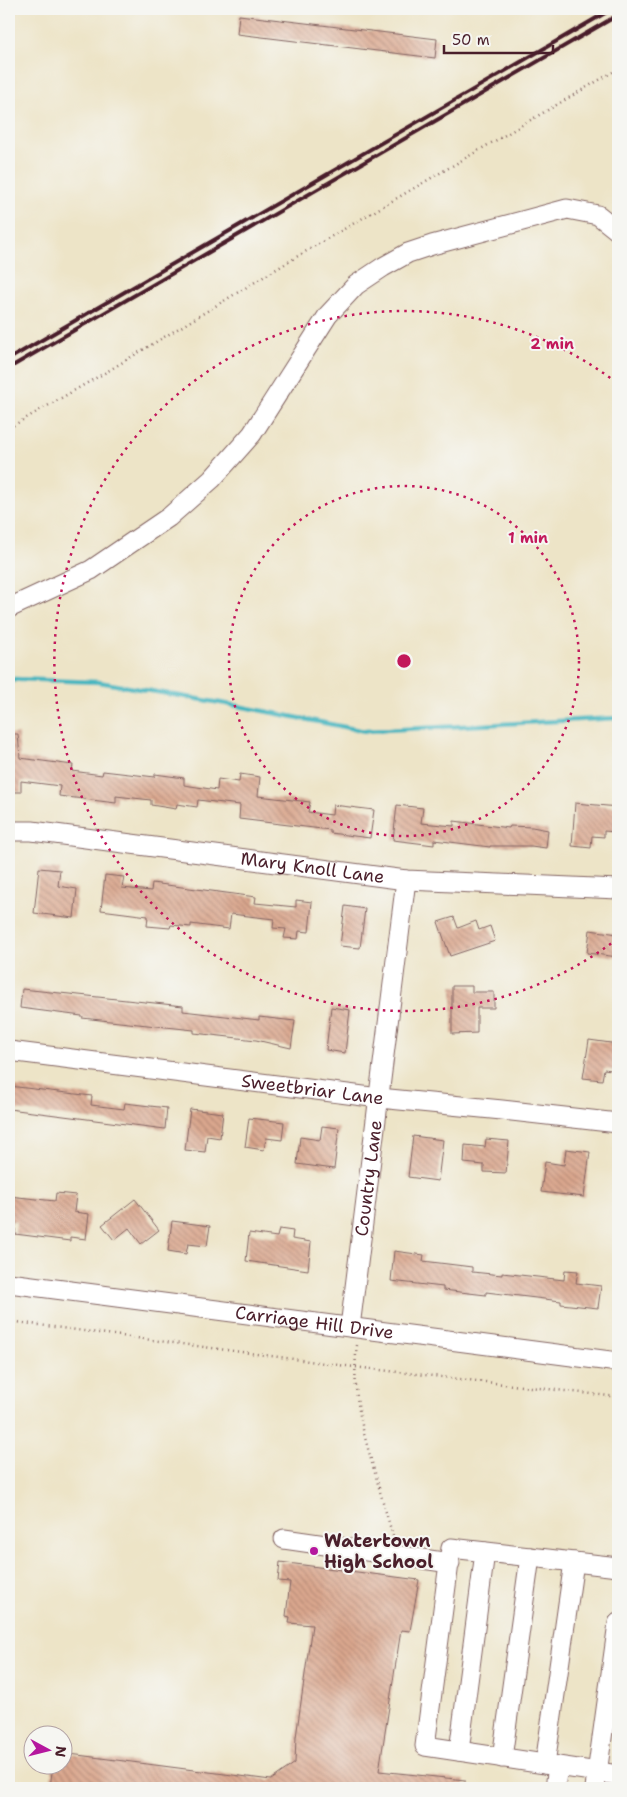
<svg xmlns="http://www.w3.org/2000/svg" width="627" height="1797" viewBox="0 0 627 1797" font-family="'Shantell Sans',sans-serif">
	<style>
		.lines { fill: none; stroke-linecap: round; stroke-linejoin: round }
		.stream { stroke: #47b6c0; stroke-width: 4.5 }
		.building { fill: url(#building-back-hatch) }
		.minor-casing { stroke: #836462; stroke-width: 21 }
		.path { stroke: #836462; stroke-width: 2.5; stroke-dasharray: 1 4; stroke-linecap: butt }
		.minor { stroke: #fff; stroke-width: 19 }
		.rail { stroke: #4a1f2b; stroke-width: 4 }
		.ring { fill: none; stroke: #c2185b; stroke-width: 2.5; stroke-dasharray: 2.5 5 }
		.poi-dot { fill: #b5179e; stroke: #f6f6f2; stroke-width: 2 }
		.labels { text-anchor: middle; stroke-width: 4; stroke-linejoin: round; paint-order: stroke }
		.street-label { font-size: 18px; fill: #4a1f2b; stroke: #f6f6f2 }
		.poi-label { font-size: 18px; font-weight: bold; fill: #4a1f2b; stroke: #f6f6f2; text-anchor: start }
		.centre { fill: #c2185b; stroke: #f6f6f2; stroke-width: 2.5 }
		.ring-label { font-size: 15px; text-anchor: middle; font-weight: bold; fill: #c2185b; stroke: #f6f6f2; stroke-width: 4; stroke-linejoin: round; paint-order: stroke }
	</style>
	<defs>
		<pattern id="building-back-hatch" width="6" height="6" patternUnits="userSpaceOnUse" patternTransform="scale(1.25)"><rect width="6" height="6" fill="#daa78e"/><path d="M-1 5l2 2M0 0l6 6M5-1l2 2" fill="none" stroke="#b38774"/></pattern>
	</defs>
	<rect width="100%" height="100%" fill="#f6f6f2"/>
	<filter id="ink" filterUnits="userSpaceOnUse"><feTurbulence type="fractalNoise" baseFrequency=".02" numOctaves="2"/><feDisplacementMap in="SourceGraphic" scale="10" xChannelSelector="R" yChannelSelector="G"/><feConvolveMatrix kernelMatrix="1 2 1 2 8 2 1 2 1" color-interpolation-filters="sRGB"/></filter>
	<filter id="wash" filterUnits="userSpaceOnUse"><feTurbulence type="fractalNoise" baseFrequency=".0096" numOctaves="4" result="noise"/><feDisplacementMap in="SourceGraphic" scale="20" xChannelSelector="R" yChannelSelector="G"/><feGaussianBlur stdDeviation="1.12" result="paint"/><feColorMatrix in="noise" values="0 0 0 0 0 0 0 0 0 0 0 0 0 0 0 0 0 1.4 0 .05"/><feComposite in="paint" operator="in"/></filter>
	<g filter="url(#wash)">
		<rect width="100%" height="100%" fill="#ede4c7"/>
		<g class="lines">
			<!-- stream -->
			<path class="stream" d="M 9,681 L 14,679 L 99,682 L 238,706 L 365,731 L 618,718"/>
		</g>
		<g id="blocks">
			<!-- building -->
			<g class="building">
				<path d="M 239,15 L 437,39 L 435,58 L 237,34 Z"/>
				<path d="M 9,734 L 18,734 L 20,758 L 73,765 L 72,771 L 102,775 L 103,771 L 155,777 L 155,774 L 184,778 L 184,785 L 217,790 L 218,779 L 239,782 L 240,774 L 260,777 L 258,796 L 310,802 L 308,812 L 332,815 L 333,805 L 374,810 L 370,838 L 330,833 L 330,830 L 239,819 L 240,805 L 198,800 L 197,807 L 177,804 L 176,809 L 151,805 L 151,800 L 116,796 L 116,803 L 59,796 L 60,786 L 21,781 L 21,792 L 9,792 Z"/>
				<path d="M 575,803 L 618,807 L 616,832 L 604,831 L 604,837 L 592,836 L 591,848 L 572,846 Z"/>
				<path d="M 397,805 L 423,808 L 421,823 L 454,826 L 454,821 L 509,828 L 510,826 L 532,827 L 548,830 L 546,848 L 531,846 L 490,846 L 490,847 L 434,840 L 434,845 L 393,840 Z"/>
				<path d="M 39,868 L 60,870 L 58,886 L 77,889 L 74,918 L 34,913 Z"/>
				<path d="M 105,875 L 124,877 L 122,888 L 151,891 L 152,883 L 256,897 L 255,903 L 296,907 L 296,900 L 312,902 L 309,932 L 299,931 L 298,939 L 284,938 L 286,929 L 273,928 L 274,919 L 231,914 L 229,929 L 191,924 L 191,927 L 171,925 L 170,928 L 147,926 L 148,916 L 101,910 Z"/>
				<path d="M 345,906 L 365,909 L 360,948 L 340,946 Z"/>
				<path d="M 454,917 L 458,928 L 476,921 L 479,930 L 490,926 L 495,941 L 450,956 L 438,922 Z"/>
				<path d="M 590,930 L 618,934 L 618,957 L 587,953 Z"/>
				<path d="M 452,986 L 472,986 L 472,992 L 494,992 L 494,1008 L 477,1008 L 477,1033 L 452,1034 Z"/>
				<path d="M 22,989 L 183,1006 L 183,1011 L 259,1020 L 259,1017 L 295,1021 L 291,1048 L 256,1040 L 194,1033 L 194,1030 L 82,1018 L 82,1016 L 20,1008 Z"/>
				<path d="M 331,1007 L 350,1010 L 345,1053 L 326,1050 Z"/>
				<path d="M 589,1040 L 618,1044 L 618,1071 L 604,1069 L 602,1080 L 583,1078 Z"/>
				<path d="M 9,1086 L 92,1096 L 91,1105 L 124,1109 L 125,1103 L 167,1108 L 165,1129 L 9,1109 Z"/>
				<path d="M 190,1109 L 223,1113 L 220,1138 L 207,1136 L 205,1152 L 185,1150 Z"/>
				<path d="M 249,1118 L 284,1122 L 282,1140 L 266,1138 L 264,1150 L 245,1147 Z"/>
				<path d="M 322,1126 L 339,1128 L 334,1169 L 297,1164 L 300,1137 L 320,1140 Z"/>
				<path d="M 413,1136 L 443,1140 L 438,1181 L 408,1177 Z"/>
				<path d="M 486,1139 L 509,1141 L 506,1173 L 484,1172 L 484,1165 L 464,1163 L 465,1145 L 485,1147 Z"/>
				<path d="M 566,1149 L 590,1152 L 584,1197 L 541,1192 L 545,1162 L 564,1165 Z"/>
				<path d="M 56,1193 L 76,1195 L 74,1212 L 89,1214 L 86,1239 L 70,1237 L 70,1241 L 15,1234 L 16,1222 L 9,1221 L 9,1196 L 55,1201 Z"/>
				<path d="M 135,1199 L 159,1230 L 141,1244 L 129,1228 L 114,1240 L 102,1225 Z"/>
				<path d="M 172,1221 L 210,1226 L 207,1246 L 188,1244 L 186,1254 L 168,1251 Z"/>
				<path d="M 279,1229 L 293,1231 L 292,1239 L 311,1242 L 308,1270 L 246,1261 L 249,1233 L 277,1237 Z"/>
				<path d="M 394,1251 L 424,1255 L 423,1261 L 472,1267 L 472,1272 L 502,1275 L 502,1273 L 564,1280 L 565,1270 L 578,1271 L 576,1283 L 601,1286 L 598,1308 L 561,1304 L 561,1301 L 486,1292 L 486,1295 L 443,1290 L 443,1287 L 391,1281 Z"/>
				<path d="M 280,1562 L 419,1580 L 410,1631 L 401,1630 L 379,1771 L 465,1780 L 465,1788 L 50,1788 L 53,1764 L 62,1764 L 62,1753 L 271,1780 L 295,1763 L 296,1737 L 312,1625 L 289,1623 L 290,1617 L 286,1616 L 290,1582 L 278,1581 Z"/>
			</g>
		</g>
	</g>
	<g filter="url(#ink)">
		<use href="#blocks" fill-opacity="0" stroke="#836462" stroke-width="1"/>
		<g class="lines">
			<!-- minor casing -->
			<g class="minor-casing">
				<g id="minor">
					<path d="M 9,608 L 91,570 L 169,517 L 212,479 L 252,434 L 328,315 L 356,285 L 383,267 L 408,253 L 432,245 L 567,209 L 598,215 L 618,231"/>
					<path id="s1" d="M 9,831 L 32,831 L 406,880 L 618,889"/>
					<path id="s2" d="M 9,1051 L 379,1098 L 502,1110 L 618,1123"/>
					<path id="s3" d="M 9,1283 L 618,1362"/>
					<path id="s4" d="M 350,1327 L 406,880"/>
					<path d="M 284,1539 L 450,1563"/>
					<path d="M 618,1567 L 451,1548 L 425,1746 L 618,1775"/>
					<path d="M 459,1751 L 485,1552"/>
					<path d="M 502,1758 L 530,1557"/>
					<path d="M 545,1764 L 574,1562"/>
					<path d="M 555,1788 L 558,1766"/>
					<path d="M 595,1788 L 618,1623"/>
				</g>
			</g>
			<!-- path -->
			<g class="path">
				<path d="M 9,428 L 108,371 L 303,253 L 618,69"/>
				<path d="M 9,1321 L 354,1367 L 618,1397"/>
				<path d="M 357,1345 C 351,1390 362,1429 375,1473 C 381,1495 387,1517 394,1539"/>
			</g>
			<!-- minor -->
			<use href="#minor" class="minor"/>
			<!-- rail -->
			<g class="rail">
				<path d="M 9,359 L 612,9"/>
				<path d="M 9,368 L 618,15"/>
			</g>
		</g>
	</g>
	<!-- distance rings -->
	<g class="ring">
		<circle cx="404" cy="661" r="175"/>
		<path d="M617 939A350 350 0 1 1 617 383"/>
	</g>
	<!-- markers -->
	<circle class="poi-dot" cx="314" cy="1551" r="5"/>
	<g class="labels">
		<!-- street labels -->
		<g class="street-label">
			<text dy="6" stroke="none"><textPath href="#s1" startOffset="306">Mary Knoll Lane</textPath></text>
			<text dy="6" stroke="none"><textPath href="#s2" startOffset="306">Sweetbriar Lane</textPath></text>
			<text dy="6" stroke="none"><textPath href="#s4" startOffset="150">Country Lane</textPath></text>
			<text dy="6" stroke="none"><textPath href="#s3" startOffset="308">Carriage Hill Drive</textPath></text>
		</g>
		<!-- poi labels -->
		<g class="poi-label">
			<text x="324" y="1547">Watertown<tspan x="324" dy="21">High School</tspan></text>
		</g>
	</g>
	<circle cx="404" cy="661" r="8" class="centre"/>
	<g class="ring-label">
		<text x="552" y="349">2 min</text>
		<text x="528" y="543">1 min</text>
	</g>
	<!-- margin -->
	<rect width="627" height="1797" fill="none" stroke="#f6f6f2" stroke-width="30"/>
	<!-- north arrow -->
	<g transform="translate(48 1750) rotate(97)"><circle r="24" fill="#f6f6f2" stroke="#b1a0a2"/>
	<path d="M0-4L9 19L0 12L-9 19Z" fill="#b5179e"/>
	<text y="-8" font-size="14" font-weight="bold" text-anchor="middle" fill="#4a1f2b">N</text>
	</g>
	<!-- scale -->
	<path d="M444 45v8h109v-8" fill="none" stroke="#4a1f2b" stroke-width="2.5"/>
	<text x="452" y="45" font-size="15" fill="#4a1f2b" stroke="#f6f6f2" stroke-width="4" paint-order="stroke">50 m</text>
</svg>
